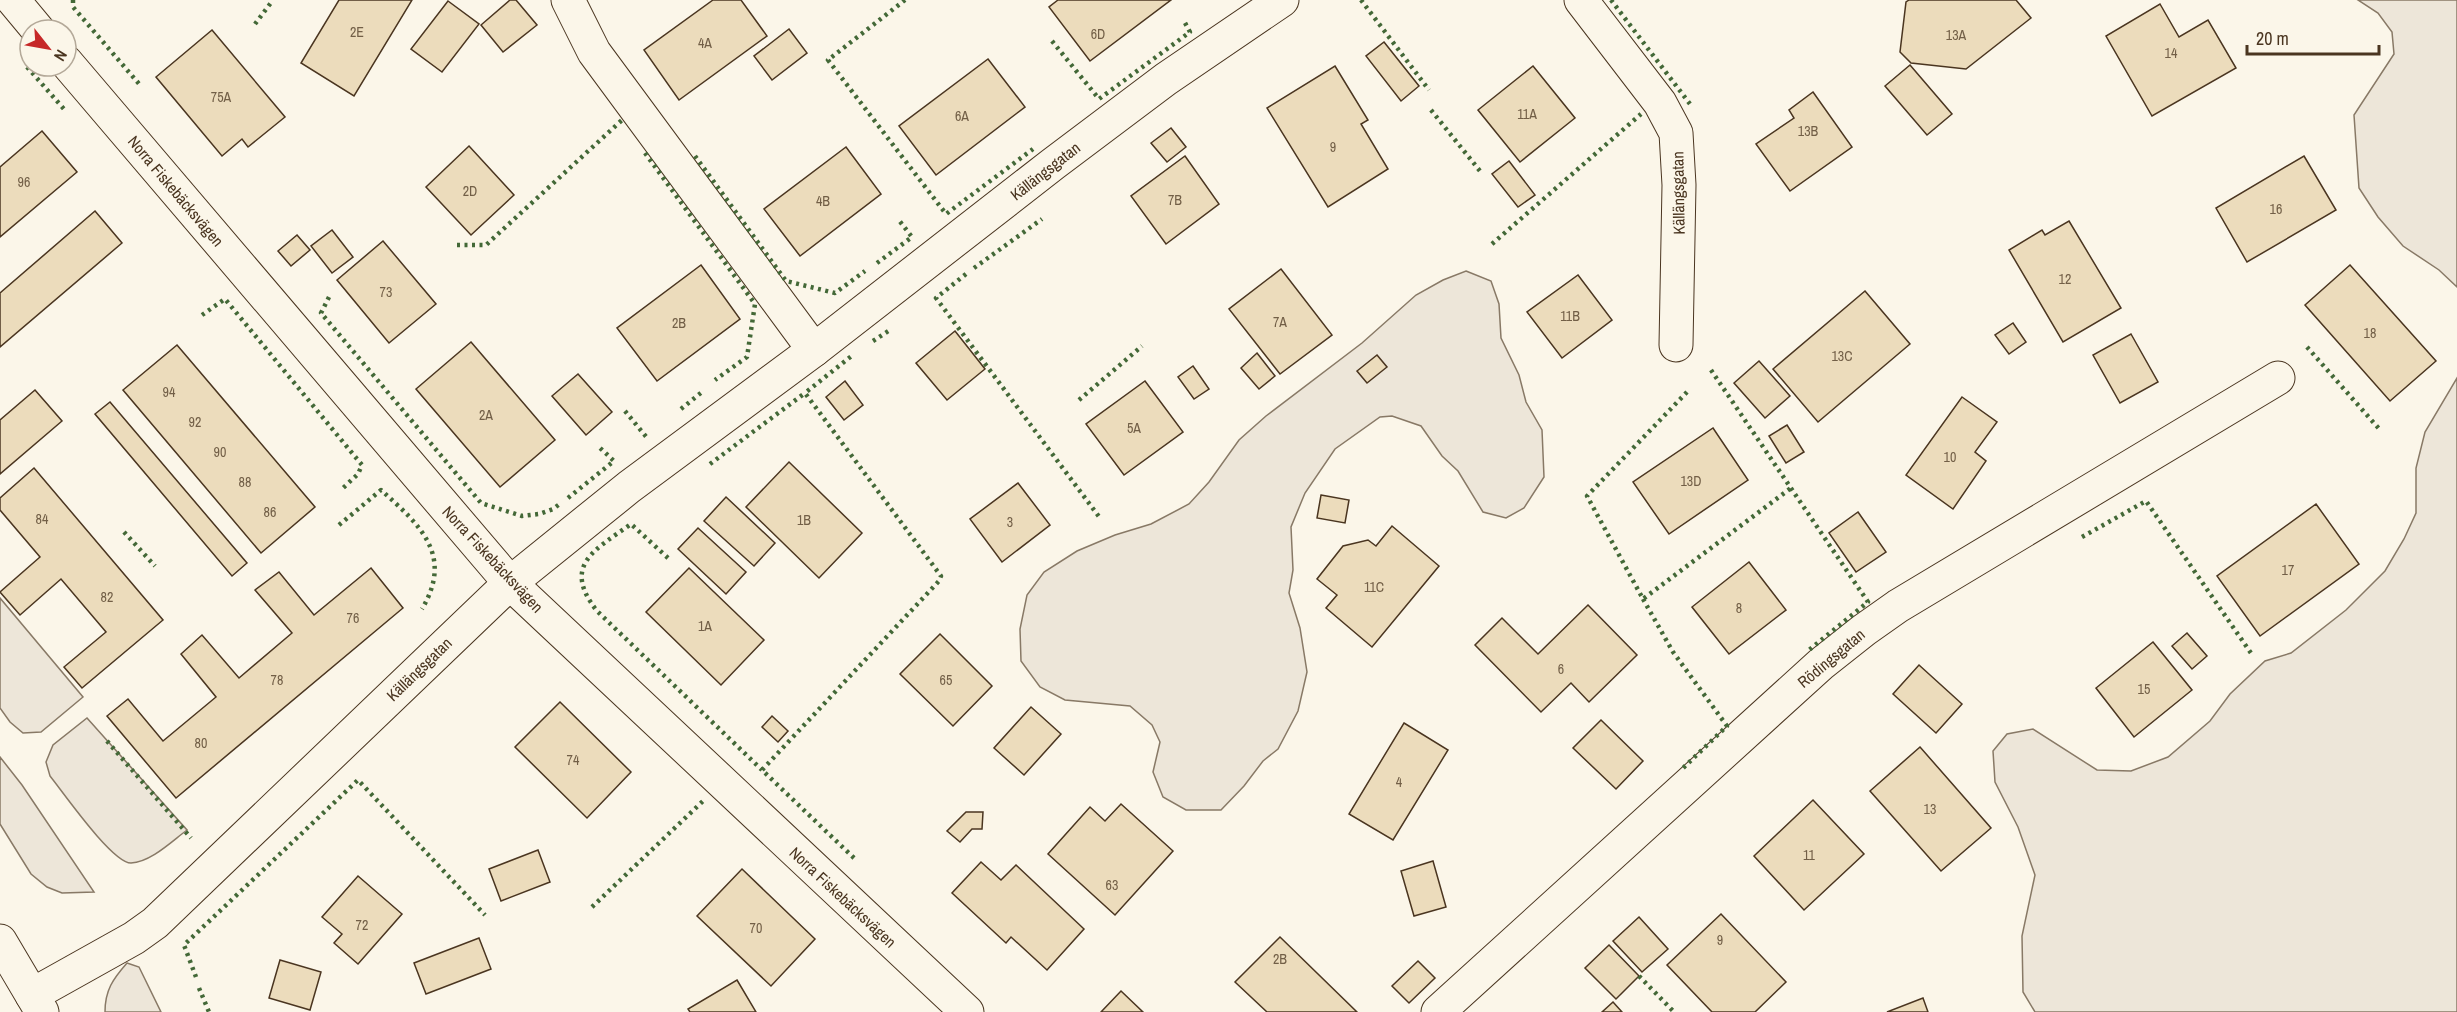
<svg xmlns="http://www.w3.org/2000/svg" width="2457" height="1012" viewBox="0 0 2457 1012" font-family="'Archivo Narrow',sans-serif">
	<style>
		.green { fill: #ede6d9; stroke: #887966; stroke-width: 1.5 }
		.building { fill: #ecdcbc; stroke: #4a3520; stroke-width: 1.5 }
		.lines { fill: none; stroke-linecap: round; stroke-linejoin: round }
		.street-casing { stroke: #4a3520; stroke-width: 35 }
		.secondary-casing { stroke: #4a3520; stroke-width: 35 }
		.street { stroke: #fbf6e9; stroke-width: 33 }
		.secondary { stroke: #fbf6e9; stroke-width: 33 }
		.hedge { stroke: #436837; stroke-width: 4.5; stroke-dasharray: 3 4.5; stroke-linecap: butt }
		.labels { text-anchor: middle; stroke-width: 4.5; stroke-linejoin: round; paint-order: stroke }
		.number-label { font-size: 14px; fill: #725f47 }
		.street-label { font-size: 16px; fill: #4a3520; stroke: #fbf6e9 }
	</style>
	<rect width="100%" height="100%" fill="#fbf6e9"/>
	<!-- green -->
	<g class="green">
		<path d="M 2358,0 L 2457,0 L 2457,287 L 2439,270 L 2403,246 L 2378,217 L 2359,188 L 2354,115 L 2394,54 L 2392,32 L 2378,13 Z"/>
		<path d="M 1466,271 L 1491,281 L 1499,304 L 1501,338 L 1519,375 L 1526,402 L 1542,430 L 1544,477 L 1524,508 L 1506,518 L 1483,512 L 1458,471 L 1442,456 L 1421,426 L 1392,416 L 1380,417 L 1335,449 L 1305,493 L 1291,527 L 1293,570 L 1289,593 L 1300,628 L 1307,672 L 1298,711 L 1278,749 L 1263,761 L 1244,786 L 1221,810 L 1186,810 L 1163,797 L 1153,772 L 1160,742 L 1152,725 L 1130,706 L 1065,700 L 1040,687 L 1021,661 L 1020,629 L 1027,595 L 1044,572 L 1077,551 L 1115,535 L 1151,524 L 1189,504 L 1209,482 L 1239,440 L 1266,416 L 1362,343 L 1416,295 L 1443,280 Z"/>
		<path d="M 2457,378 L 2457,1012 L 2035,1012 L 2023,992 L 2022,936 L 2035,875 L 2018,827 L 1995,782 L 1993,751 L 2007,734 L 2033,729 L 2097,770 L 2131,771 L 2168,757 L 2210,721 L 2230,694 L 2265,661 L 2291,653 L 2346,610 L 2385,571 L 2404,539 L 2416,513 L 2416,468 L 2425,432 Z"/>
		<path d="M 0,598 L 83,697 L 41,732 L 23,733 L 10,722 L 0,708 Z"/>
		<path d="M 87,718 L 187,830 C 172,841 151,862 131,863 C 112,863 63,792 50,776 L 46,762 L 53,745 Z"/>
		<path d="M 0,757 L 22,785 L 94,892 L 62,893 L 47,887 L 31,874 L 0,824 Z"/>
		<path d="M 127,963 L 139,967 L 161,1012 L 105,1012 C 105,990 113,979 127,963 Z"/>
	</g>
	<!-- building -->
	<g class="building">
		<path d="M 339,0 L 412,0 L 354,96 L 301,63 Z"/>
		<path d="M 510,0 L 516,0 L 537,25 L 503,52 L 481,25 Z"/>
		<path d="M 713,0 L 741,0 L 767,36 L 679,100 L 644,50 Z"/>
		<path d="M 1058,0 L 1171,0 L 1090,61 L 1049,7 Z"/>
		<path d="M 1909,0 L 2016,0 L 2031,18 L 1966,69 L 1911,63 L 1900,52 L 1906,2 Z"/>
		<path d="M 448,1 L 479,24 L 442,72 L 411,49 Z"/>
		<path d="M 2160,4 L 2179,37 L 2208,20 L 2236,68 L 2152,116 L 2106,36 Z"/>
		<path d="M 789,29 L 807,53 L 772,80 L 754,56 Z"/>
		<path d="M 212,30 L 285,117 L 248,147 L 242,139 L 222,156 L 156,77 Z"/>
		<path d="M 1384,42 L 1419,86 L 1401,101 L 1366,56 Z"/>
		<path d="M 988,59 L 1025,107 L 936,175 L 899,126 Z"/>
		<path d="M 1910,65 L 1952,114 L 1927,135 L 1885,86 Z"/>
		<path d="M 1335,66 L 1368,120 L 1361,124 L 1388,169 L 1328,207 L 1267,108 Z"/>
		<path d="M 1533,66 L 1575,118 L 1520,162 L 1478,110 Z"/>
		<path d="M 1813,92 L 1852,147 L 1790,191 L 1756,144 L 1794,118 L 1789,110 Z"/>
		<path d="M 1171,128 L 1186,147 L 1167,162 L 1151,143 Z"/>
		<path d="M 42,131 L 77,172 L 0,237 L 0,167 Z"/>
		<path d="M 469,146 L 514,195 L 471,235 L 426,187 Z"/>
		<path d="M 846,147 L 881,194 L 800,256 L 764,209 Z"/>
		<path d="M 1185,156 L 1219,204 L 1166,244 L 1131,196 Z"/>
		<path d="M 2304,156 L 2336,210 L 2247,262 L 2216,208 Z"/>
		<path d="M 1509,161 L 1535,195 L 1518,207 L 1492,174 Z"/>
		<path d="M 95,211 L 122,243 L 0,347 L 0,293 Z"/>
		<path d="M 2069,221 L 2121,308 L 2063,342 L 2009,250 L 2042,230 L 2045,235 Z"/>
		<path d="M 332,230 L 353,257 L 332,273 L 311,246 Z"/>
		<path d="M 297,235 L 310,250 L 291,266 L 278,251 Z"/>
		<path d="M 383,241 L 436,304 L 389,343 L 337,280 Z"/>
		<path d="M 701,265 L 740,319 L 657,381 L 617,328 Z"/>
		<path d="M 2350,265 L 2436,361 L 2390,401 L 2305,305 Z"/>
		<path d="M 1281,269 L 1332,335 L 1280,374 L 1229,309 Z"/>
		<path d="M 1578,275 L 1612,320 L 1562,358 L 1527,312 Z"/>
		<path d="M 1865,291 L 1910,344 L 1818,422 L 1773,369 Z"/>
		<path d="M 2013,323 L 2026,342 L 2009,354 L 1995,335 Z"/>
		<path d="M 955,331 L 985,369 L 947,400 L 916,363 Z"/>
		<path d="M 2131,334 L 2158,382 L 2120,403 L 2093,355 Z"/>
		<path d="M 471,342 L 555,440 L 500,487 L 416,389 Z"/>
		<path d="M 177,345 L 315,507 L 261,553 L 123,390 Z"/>
		<path d="M 1257,353 L 1275,376 L 1259,389 L 1241,368 Z"/>
		<path d="M 1377,355 L 1387,367 L 1367,383 L 1357,371 Z"/>
		<path d="M 1759,361 L 1790,396 L 1765,418 L 1734,383 Z"/>
		<path d="M 1193,366 L 1209,389 L 1194,399 L 1178,377 Z"/>
		<path d="M 578,374 L 612,412 L 586,435 L 552,396 Z"/>
		<path d="M 845,381 L 863,405 L 844,420 L 826,397 Z"/>
		<path d="M 1145,381 L 1183,432 L 1124,475 L 1086,424 Z"/>
		<path d="M 35,390 L 62,421 L 0,474 L 0,420 Z"/>
		<path d="M 1962,397 L 1997,422 L 1975,452 L 1986,461 L 1953,509 L 1906,475 Z"/>
		<path d="M 110,402 L 247,563 L 232,576 L 95,414 Z"/>
		<path d="M 1787,425 L 1804,452 L 1786,463 L 1769,436 Z"/>
		<path d="M 1713,428 L 1748,480 L 1669,534 L 1633,482 Z"/>
		<path d="M 789,462 L 862,533 L 819,578 L 746,507 Z"/>
		<path d="M 34,468 L 163,620 L 82,688 L 64,667 L 106,632 L 61,579 L 20,615 L 0,592 L 40,557 L 0,510 L 0,498 Z"/>
		<path d="M 1018,483 L 1050,525 L 1002,562 L 970,519 Z"/>
		<path d="M 1321,495 L 1349,500 L 1345,523 L 1317,518 Z"/>
		<path d="M 726,497 L 775,543 L 754,566 L 704,521 Z"/>
		<path d="M 2316,504 L 2359,564 L 2260,636 L 2217,576 Z"/>
		<path d="M 1858,512 L 1886,552 L 1856,572 L 1829,533 Z"/>
		<path d="M 1392,526 L 1439,566 L 1372,647 L 1326,608 L 1337,595 L 1317,579 L 1343,546 L 1368,540 L 1376,546 Z"/>
		<path d="M 698,528 L 746,572 L 726,594 L 678,549 Z"/>
		<path d="M 1749,562 L 1786,610 L 1729,654 L 1692,607 Z"/>
		<path d="M 371,568 L 403,608 L 176,798 L 107,716 L 128,699 L 163,741 L 216,697 L 181,654 L 202,635 L 239,678 L 292,633 L 255,590 L 279,572 L 314,615 Z"/>
		<path d="M 689,568 L 764,640 L 721,685 L 646,612 Z"/>
		<path d="M 1588,605 L 1637,655 L 1589,702 L 1571,683 L 1541,712 L 1475,645 L 1502,618 L 1538,654 Z"/>
		<path d="M 2187,633 L 2207,656 L 2192,669 L 2172,646 Z"/>
		<path d="M 940,634 L 992,686 L 953,726 L 900,674 Z"/>
		<path d="M 2153,642 L 2192,690 L 2134,737 L 2096,688 Z"/>
		<path d="M 1919,665 L 1962,704 L 1936,733 L 1893,694 Z"/>
		<path d="M 560,702 L 631,772 L 587,818 L 515,747 Z"/>
		<path d="M 1031,707 L 1061,734 L 1024,775 L 994,748 Z"/>
		<path d="M 772,716 L 788,731 L 778,742 L 762,727 Z"/>
		<path d="M 1601,720 L 1643,761 L 1616,789 L 1573,748 Z"/>
		<path d="M 1404,723 L 1448,750 L 1393,840 L 1349,814 Z"/>
		<path d="M 1920,747 L 1991,828 L 1941,871 L 1870,791 Z"/>
		<path d="M 1813,800 L 1864,854 L 1804,910 L 1754,856 Z"/>
		<path d="M 1121,804 L 1173,851 L 1115,915 L 1048,854 L 1090,807 L 1105,821 Z"/>
		<path d="M 966,812 L 983,812 L 982,829 L 972,829 L 960,842 L 947,831 Z"/>
		<path d="M 538,850 L 550,882 L 501,901 L 489,869 Z"/>
		<path d="M 1433,861 L 1446,907 L 1414,916 L 1401,871 Z"/>
		<path d="M 981,862 L 1001,880 L 1016,865 L 1084,929 L 1047,970 L 1011,937 L 1006,943 L 952,893 Z"/>
		<path d="M 742,869 L 815,939 L 771,986 L 697,916 Z"/>
		<path d="M 358,876 L 402,914 L 358,964 L 334,943 L 342,934 L 322,917 Z"/>
		<path d="M 1721,914 L 1786,982 L 1755,1012 L 1712,1012 L 1667,965 Z"/>
		<path d="M 1639,917 L 1668,949 L 1642,972 L 1613,941 Z"/>
		<path d="M 1280,937 L 1357,1012 L 1267,1012 L 1235,982 Z"/>
		<path d="M 479,938 L 491,969 L 426,994 L 414,963 Z"/>
		<path d="M 1609,945 L 1639,976 L 1616,999 L 1585,968 Z"/>
		<path d="M 280,960 L 321,972 L 310,1010 L 269,998 Z"/>
		<path d="M 1418,961 L 1435,978 L 1409,1003 L 1392,986 Z"/>
		<path d="M 737,980 L 756,1012 L 690,1012 L 688,1009 Z"/>
		<path d="M 1121,991 L 1143,1012 L 1101,1012 Z"/>
		<path d="M 1923,998 L 1928,1012 L 1887,1012 Z"/>
		<path d="M 1613,1002 L 1622,1012 L 1602,1012 Z"/>
	</g>
	<g class="lines">
		<!-- street casing -->
		<g class="street-casing">
			<g id="street">
				<path d="M 13,0 L 38,30"/>
				<path d="M 568,0 L 594,52 L 814,350"/>
				<path d="M 1581,0 L 1660,103 L 1676,133 L 1679,185 L 1676,345"/>
				<path d="M 66,62 L 510,583 L 967,1012"/>
				<path d="M 32,995 L 134,938 L 155,923 L 510,583 L 629,487 L 814,350 L 1053,164 L 1166,79 L 1282,0"/>
				<path d="M 1438,1012 L 1821,664 L 1864,630 L 1898,606 L 2278,378"/>
			</g>
		</g>
		<!-- secondary casing -->
		<g class="secondary-casing">
			<path id="secondary" d="M 0,941 L 42,1012"/>
		</g>
		<!-- street -->
		<use href="#street" class="street"/>
		<!-- secondary -->
		<use href="#secondary" class="secondary"/>
		<!-- hedge -->
		<g class="hedge">
			<path d="M 73,0 L 73,7 L 140,85"/>
			<path d="M 905,0 L 828,60 L 946,214 L 1033,149"/>
			<path d="M 1361,0 L 1429,90"/>
			<path d="M 1611,0 L 1690,104"/>
			<path d="M 255,24 L 273,0"/>
			<path d="M 1052,41 L 1099,99 L 1190,32 L 1184,21"/>
			<path d="M 27,67 L 64,109"/>
			<path d="M 1431,110 L 1480,171"/>
			<path d="M 645,153 L 755,304 L 747,357 L 715,380"/>
			<path d="M 695,156 L 786,281 L 835,293 L 865,271"/>
			<path d="M 1492,244 L 1641,114"/>
			<path d="M 457,245 L 486,245 L 622,120"/>
			<path d="M 877,263 L 912,237 L 898,219"/>
			<path d="M 974,268 L 1042,219"/>
			<path d="M 966,274 L 936,298 L 1100,518"/>
			<path d="M 329,297 L 321,313 L 481,503 L 522,516 L 539,514 L 553,509 L 561,503"/>
			<path d="M 202,315 L 225,299 L 362,465 L 358,474 L 343,488"/>
			<path d="M 873,341 L 890,330"/>
			<path d="M 2307,347 L 2381,431"/>
			<path d="M 1711,370 L 1868,602 L 1809,650"/>
			<path d="M 1687,392 L 1587,496 L 1643,599 L 1791,488"/>
			<path d="M 1079,400 L 1142,346"/>
			<path d="M 681,409 L 702,392"/>
			<path d="M 625,411 L 648,439"/>
			<path d="M 710,464 L 805,393"/>
			<path d="M 568,498 L 614,461 L 598,446"/>
			<path d="M 339,525 L 381,490 C 420,525 454,555 422,609"/>
			<path d="M 124,532 L 155,566"/>
			<path d="M 2082,537 L 2146,501 L 2253,656"/>
			<path d="M 668,558 L 631,524 C 595,550 561,565 597,611 L 762,770"/>
			<path d="M 1643,599 L 1673,652 L 1727,726 L 1681,770"/>
			<path d="M 107,741 L 191,838"/>
			<path d="M 854,858 L 762,770 L 939,581 L 941,576 L 805,393 L 854,354"/>
			<path d="M 592,907 L 703,801"/>
			<path d="M 1639,976 L 1674,1012"/>
			<path d="M 196,977 L 184,945 L 358,780 L 485,915"/>
			<path d="M 199,988 L 209,1012"/>
		</g>
	</g>
	<g class="labels">
		<!-- number labels -->
		<g class="number-label">
			<text x="357" y="37">2E</text>
			<text x="1098" y="39">6D</text>
			<text x="1956" y="40">13A</text>
			<text x="705" y="48">4A</text>
			<text x="2171" y="58">14</text>
			<text x="221" y="102">75A</text>
			<text x="1527" y="119">11A</text>
			<text x="962" y="121">6A</text>
			<text x="1808" y="136">13B</text>
			<text x="1333" y="152">9</text>
			<text x="24" y="187">96</text>
			<text x="470" y="196">2D</text>
			<text x="1175" y="205">7B</text>
			<text x="823" y="206">4B</text>
			<text x="2276" y="214">16</text>
			<text x="2065" y="284">12</text>
			<text x="386" y="297">73</text>
			<text x="1570" y="321">11B</text>
			<text x="1280" y="327">7A</text>
			<text x="679" y="328">2B</text>
			<text x="2370" y="338">18</text>
			<text x="1842" y="361">13C</text>
			<text x="169" y="397">94</text>
			<text x="486" y="420">2A</text>
			<text x="195" y="427">92</text>
			<text x="1134" y="433">5A</text>
			<text x="220" y="457">90</text>
			<text x="1950" y="462">10</text>
			<text x="1691" y="486">13D</text>
			<text x="245" y="487">88</text>
			<text x="270" y="517">86</text>
			<text x="42" y="524">84</text>
			<text x="804" y="525">1B</text>
			<text x="1010" y="527">3</text>
			<text x="2288" y="575">17</text>
			<text x="1374" y="592">11C</text>
			<text x="107" y="602">82</text>
			<text x="1739" y="613">8</text>
			<text x="353" y="623">76</text>
			<text x="705" y="631">1A</text>
			<text x="1561" y="674">6</text>
			<text x="277" y="685">78</text>
			<text x="946" y="685">65</text>
			<text x="2144" y="694">15</text>
			<text x="201" y="748">80</text>
			<text x="573" y="765">74</text>
			<text x="1399" y="787">4</text>
			<text x="1930" y="814">13</text>
			<text x="1809" y="860">11</text>
			<text x="1112" y="890">63</text>
			<text x="362" y="930">72</text>
			<text x="756" y="933">70</text>
			<text x="1720" y="945">9</text>
			<text x="1280" y="964">2B</text>
		</g>
		<!-- street labels -->
		<g class="street-label">
			<text transform="translate(1045 171) rotate(-38)" y="6">Källängsgatan</text>
			<text transform="translate(176 191) rotate(50)" y="6">Norra Fiskebäcksvägen</text>
			<text transform="translate(1678 193) rotate(-91)" y="6">Källängsgatan</text>
			<text transform="translate(493 559) rotate(47)" y="6">Norra Fiskebäcksvägen</text>
			<text transform="translate(1831 658) rotate(-40)" y="6">Rödingsgatan</text>
			<text transform="translate(419 669) rotate(-44)" y="6">Källängsgatan</text>
			<text transform="translate(843 897) rotate(43)" y="6">Norra Fiskebäcksvägen</text>
		</g>
	</g>
	<!-- north arrow -->
	<g transform="translate(48 48) rotate(121)"><circle r="28" fill="#fbf6e9" stroke="#b4a999" stroke-width="1.5"/>
	<path d="M0-4.5L10 22L0 15L-10 22Z" fill="#c62828"/>
	<text y="-9" font-size="16" font-weight="bold" text-anchor="middle" fill="#4a3520">N</text>
	</g>
	<!-- scale -->
	<path d="M2247 45v9h132v-9" fill="none" stroke="#4a3520" stroke-width="3"/>
	<text x="2256" y="45" font-size="18" fill="#4a3520" stroke="#fbf6e9" stroke-width="4.5" paint-order="stroke">20 m</text>
</svg>
